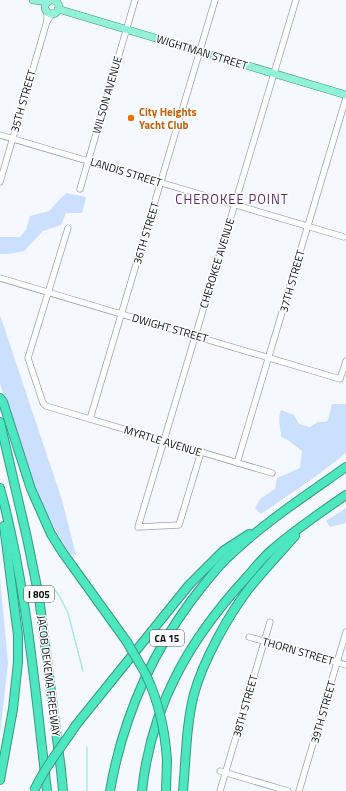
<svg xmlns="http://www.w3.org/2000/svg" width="346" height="791" viewBox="0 0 346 791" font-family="'Titillium Web',sans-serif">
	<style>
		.green { fill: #cbdfff }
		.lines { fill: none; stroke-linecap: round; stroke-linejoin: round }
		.stream { stroke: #abe8ed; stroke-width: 1.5 }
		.minor-casing { stroke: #9da2ac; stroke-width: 7 }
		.major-casing { stroke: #359b82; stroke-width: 8 }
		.highway-casing { stroke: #359b82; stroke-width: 10 }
		.minor { stroke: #fff; stroke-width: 5.5 }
		.major { stroke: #94f1d9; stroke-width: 7 }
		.highway { stroke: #4ce7bf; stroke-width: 8 }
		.highway-bridge-casing { stroke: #359b82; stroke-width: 10; stroke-linecap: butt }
		.highway-bridge { stroke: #4ce7bf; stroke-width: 8 }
		.food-dot { fill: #e8710a; stroke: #fff; stroke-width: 1.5 }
		.labels { text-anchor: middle; stroke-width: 3; stroke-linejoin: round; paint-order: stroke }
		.shield { fill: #fff; stroke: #545658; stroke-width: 1 }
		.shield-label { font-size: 10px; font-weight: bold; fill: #0b0d10 }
		.street-label { font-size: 11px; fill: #0b0d10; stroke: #fff }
		.food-label { font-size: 11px; font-weight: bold; fill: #c56008; stroke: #fff; text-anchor: start }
		.quarter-label { font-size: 13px; letter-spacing: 1px; fill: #582a5e; stroke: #fff }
	</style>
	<rect width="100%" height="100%" fill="#f5f9ff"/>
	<!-- green -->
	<g class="green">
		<path d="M 66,193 L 86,197 L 82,213 L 66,213 L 61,225 L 43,231 L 24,251 L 8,254 L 0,254 L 0,237 L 20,237 L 26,230 L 30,216 L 49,211 Z"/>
		<path d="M 0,315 L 62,500 L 76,555 L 70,554 L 43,508 L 0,384 Z"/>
		<path d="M 332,404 L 346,404 L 346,453 L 315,477 L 261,514 L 255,508 L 260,499 L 275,489 L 277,478 L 300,468 L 302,451 L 288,440 L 281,437 C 281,427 277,420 281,410 L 294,415 L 299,424 L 310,427 L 318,422 L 325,422 L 328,420 Z"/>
		<path d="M 346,508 L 346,523 L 330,527 L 326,521 Z"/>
		<path d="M 0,578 L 8,663 L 0,734 Z"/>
	</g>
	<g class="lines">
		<!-- stream -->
		<g class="stream">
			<path d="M 51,585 L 60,597 L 68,613 L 83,671"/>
			<path d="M 87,791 L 87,747"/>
		</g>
		<!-- minor casing -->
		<g class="minor-casing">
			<g id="minor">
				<path d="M 47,21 L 53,13"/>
				<path d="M 0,135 L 344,237"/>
				<path d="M 0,182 L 47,21 L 47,11"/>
				<path d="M 80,189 L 135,0"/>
				<path d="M 68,228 L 28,358 L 43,403 L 46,406 L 272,473"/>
				<path d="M 0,278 L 340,379 L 346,361"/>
				<path d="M 90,419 L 215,0"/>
				<path d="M 201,452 L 179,525 L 138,527 L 296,0"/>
				<path d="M 237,463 L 346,98"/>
				<path d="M 249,637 L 346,665"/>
				<path d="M 220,771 L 288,791"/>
				<path d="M 220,791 L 270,622"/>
				<path d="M 299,791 L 346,632"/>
			</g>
		</g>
		<!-- major casing -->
		<g class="major-casing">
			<g id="major">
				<path d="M 33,0 L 48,2"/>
				<circle cx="52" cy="7" r="7"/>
				<path d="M 58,9 L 346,95"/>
			</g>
		</g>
		<!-- highway casing -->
		<g class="highway-casing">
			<g id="highway">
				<path d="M 0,398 L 3,402 L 31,489 L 51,534 L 63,553 L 127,642"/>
				<path d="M 0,422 L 27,538 L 39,597 L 61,770 L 63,791"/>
				<path d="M 0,488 C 27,587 35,690 47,791"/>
				<path d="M 76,725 L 189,585 L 223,551 L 249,534"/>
				<path d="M 0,780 L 13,709 L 18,662 L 18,635 L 4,526"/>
				<path d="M 110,791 C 122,722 149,658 191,601 C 202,587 213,572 226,559 C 262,524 305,496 346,467"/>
				<path d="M 142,791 C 151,706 189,640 246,578 C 255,568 263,557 273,549 C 296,529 321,512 346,495"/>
				<path d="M 166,791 L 167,760"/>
				<path d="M 183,791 C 186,759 186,725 194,694 C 203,661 227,618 247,591 C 262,572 279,554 295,536"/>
			</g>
		</g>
		<!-- minor -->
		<use href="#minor" class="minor"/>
		<!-- major -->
		<use href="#major" class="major"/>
		<!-- highway -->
		<use href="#highway" class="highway"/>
		<!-- highway-bridge casing -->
		<g class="highway-bridge-casing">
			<g id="highway-bridge">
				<path d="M 127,642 C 133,653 141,665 147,677 C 159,703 165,731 167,760"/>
				<path d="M 34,791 C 44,767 62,747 76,725"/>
			</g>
		</g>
		<!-- highway-bridge -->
		<use href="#highway-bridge" class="highway-bridge"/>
	</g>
	<!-- markers -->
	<circle class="food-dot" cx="131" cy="118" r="4"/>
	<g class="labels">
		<!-- shield labels -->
		<g class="shield">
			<rect x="24" y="586" width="30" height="16" rx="3"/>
			<rect x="150" y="630" width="34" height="16" rx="3"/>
		</g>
		<g class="shield-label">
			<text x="39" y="598">I 805</text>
			<text x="167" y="642">CA 15</text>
		</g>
		<!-- street labels -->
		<g class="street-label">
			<text transform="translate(202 52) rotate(17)" y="4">WIGHTMAN STREET</text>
			<text transform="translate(107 95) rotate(-74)" y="4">WILSON AVENUE</text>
			<text transform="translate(23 101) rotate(-74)" y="4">35TH STREET</text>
			<text transform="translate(126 172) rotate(17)" y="4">LANDIS STREET</text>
			<text transform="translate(146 233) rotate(-73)" y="4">36TH STREET</text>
			<text transform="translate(217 263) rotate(-73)" y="4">CHEROKEE AVENUE</text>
			<text transform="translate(292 281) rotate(-74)" y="4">37TH STREET</text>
			<text transform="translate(170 328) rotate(16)" y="4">DWIGHT STREET</text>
			<text transform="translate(163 441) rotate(17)" y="4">MYRTLE AVENUE</text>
			<text transform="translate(298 651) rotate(16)" y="4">THORN STREET</text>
			<text transform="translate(49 676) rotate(83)" y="4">JACOB DEKEMA FREEWAY</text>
			<text transform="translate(245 706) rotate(-74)" y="4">38TH STREET</text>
			<text transform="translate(323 712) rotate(-74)" y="4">39TH STREET</text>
		</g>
		<!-- food labels -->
		<g class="food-label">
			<text x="139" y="116">City Heights<tspan x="139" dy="13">Yacht Club</tspan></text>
		</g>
		<!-- quarter labels -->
		<g class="quarter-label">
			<text x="232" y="204">CHEROKEE POINT</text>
		</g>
	</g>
</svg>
